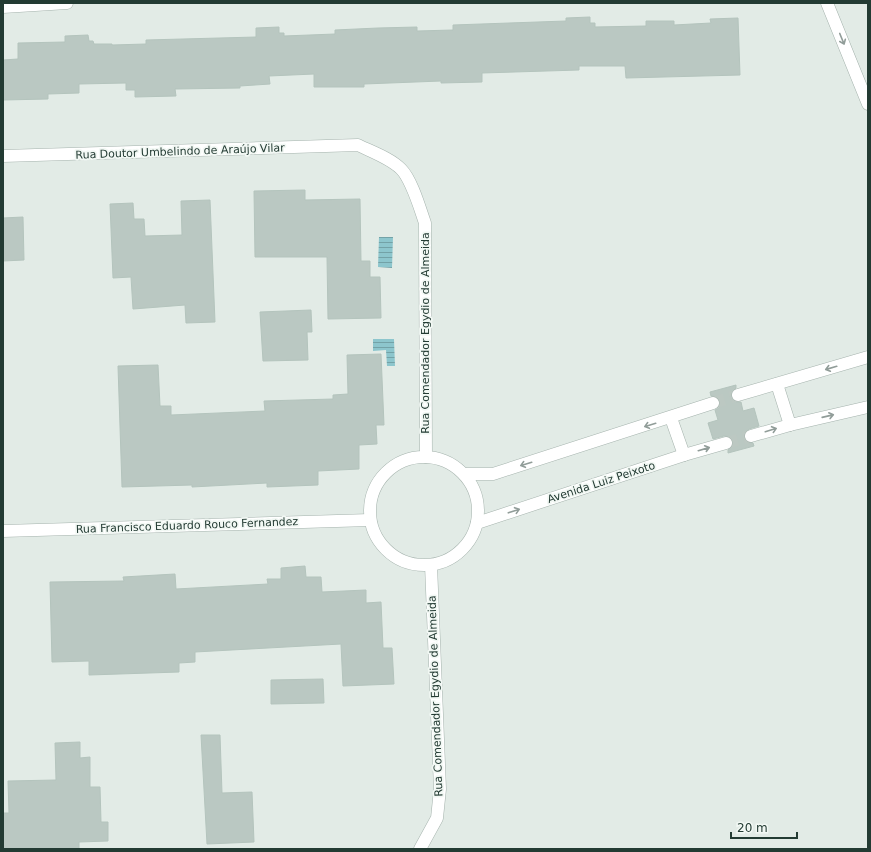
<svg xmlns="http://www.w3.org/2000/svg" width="871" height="852" viewBox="0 0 871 852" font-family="'DejaVu Sans',sans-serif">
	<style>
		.water { fill: url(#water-rules) }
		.building { fill: #bac8c2; stroke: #b4c4bd }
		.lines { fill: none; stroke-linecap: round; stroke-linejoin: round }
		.minor-tunnel { stroke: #bcc8c2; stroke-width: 12; stroke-dasharray: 12 6; stroke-linecap: butt }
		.minor-casing { stroke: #a5b3ad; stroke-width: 13 }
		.minor { stroke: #fff; stroke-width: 12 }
		.oneway { stroke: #919d99 }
		.labels { text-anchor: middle; stroke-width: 3.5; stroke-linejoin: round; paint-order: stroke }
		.street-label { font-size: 11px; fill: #233b33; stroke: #f2f8f4 }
	</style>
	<defs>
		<pattern id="water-rules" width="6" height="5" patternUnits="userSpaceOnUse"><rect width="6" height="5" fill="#8dc6cd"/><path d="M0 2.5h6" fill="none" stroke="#73a2a7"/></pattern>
	</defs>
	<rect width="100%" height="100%" fill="#e2ebe6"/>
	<!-- water -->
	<g class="water">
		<path d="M 379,237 L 393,237 L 392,268 L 378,267 Z"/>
		<path d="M 373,339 L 394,339 L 395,366 L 387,366 L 386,350 L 373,351 Z"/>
	</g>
	<!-- building -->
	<g class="building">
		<path d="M 590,17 L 590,23 L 595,23 L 595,27 L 646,26 L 646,21 L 674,21 L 674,25 L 711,23 L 710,19 L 738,18 L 740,75 L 626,78 L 625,66 L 579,66 L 579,70 L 482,73 L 482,82 L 441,83 L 441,81 L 364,84 L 364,87 L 314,87 L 314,74 L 269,76 L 270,84 L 240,86 L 240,88 L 175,89 L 176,96 L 135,97 L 135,90 L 126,90 L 126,83 L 79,84 L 79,93 L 48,94 L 48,99 L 3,100 L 3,60 L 18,59 L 18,43 L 65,42 L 65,36 L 88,35 L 89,41 L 93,41 L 94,44 L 112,44 L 112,45 L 146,44 L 146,40 L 256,37 L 256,28 L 279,27 L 279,33 L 284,33 L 284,36 L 335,34 L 335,30 L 378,28 L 417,27 L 417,31 L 453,30 L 453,25 L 566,21 L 566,18 Z"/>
		<path d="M 305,190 L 305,200 L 360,199 L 361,261 L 370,261 L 370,277 L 380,277 L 381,318 L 328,319 L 327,257 L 255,257 L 254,191 Z"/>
		<path d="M 210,200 L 215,322 L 186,323 L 185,305 L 133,309 L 131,277 L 113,278 L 110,204 L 133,203 L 134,219 L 144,219 L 145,236 L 182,235 L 181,201 Z"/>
		<path d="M 23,217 L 24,260 L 3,261 L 3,218 Z"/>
		<path d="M 311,310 L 312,332 L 307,332 L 308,360 L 263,361 L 260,312 Z"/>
		<path d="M 381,354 L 384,425 L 376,425 L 377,444 L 359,445 L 359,469 L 318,471 L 318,485 L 267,487 L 267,483 L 192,487 L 192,485 L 122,487 L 118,366 L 158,365 L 160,406 L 171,406 L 171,415 L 265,411 L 264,401 L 333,399 L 333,395 L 348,394 L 347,355 Z"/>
		<path d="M 736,385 L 736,388 L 731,393 L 731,397 L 736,402 L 741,402 L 743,411 L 754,408 L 759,426 L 749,429 L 744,435 L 746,441 L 753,443 L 754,446 L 728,453 L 728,450 L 733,444 L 731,437 L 724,436 L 713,439 L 708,423 L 718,420 L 715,410 L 719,408 L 720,401 L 718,397 L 711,396 L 710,392 Z"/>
		<path d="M 305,566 L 306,577 L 321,577 L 322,592 L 366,590 L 366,603 L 381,602 L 383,648 L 392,648 L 394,684 L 343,686 L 341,644 L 195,652 L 195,662 L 179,663 L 179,672 L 89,675 L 89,661 L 52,662 L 50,582 L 124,581 L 123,577 L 175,574 L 176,589 L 268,584 L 267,579 L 281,579 L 281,568 Z"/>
		<path d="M 323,679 L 324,703 L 271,704 L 271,680 Z"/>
		<path d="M 201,735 L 220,735 L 222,793 L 252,792 L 254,842 L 207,844 Z"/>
		<path d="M 80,742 L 80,758 L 90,757 L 90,787 L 100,787 L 101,822 L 108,822 L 108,841 L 79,842 L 79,849 L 3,849 L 3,813 L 9,813 L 8,781 L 56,780 L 55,743 Z"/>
	</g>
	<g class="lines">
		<!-- minor-tunnel -->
		<g class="minor-tunnel">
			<path d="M 713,403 L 738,395"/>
			<path d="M 726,443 L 751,436"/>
		</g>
		<!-- minor casing -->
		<g class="minor-casing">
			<g id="minor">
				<path d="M 827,3 L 868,104"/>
				<path d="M 3,7 L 67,3"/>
				<path d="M 3,156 L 358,145 C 372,152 390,158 401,169 C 412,180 420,209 425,223 L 426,457"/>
				<path d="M 777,384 L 790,425"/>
				<path d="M 738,395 L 868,357"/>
				<path d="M 671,418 L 684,455"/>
				<path d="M 751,436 L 790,425 L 868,407"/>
				<circle cx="424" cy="511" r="54"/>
				<path d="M 464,474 L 493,474 L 713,403"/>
				<path d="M 477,523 L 684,455 L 726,443"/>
				<path d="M 3,531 L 370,520"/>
				<path d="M 420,849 L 437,818 L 440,789 L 431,565"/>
			</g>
		</g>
		<!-- minor -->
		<use href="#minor" class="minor"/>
	</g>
	<!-- one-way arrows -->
	<defs><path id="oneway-shaft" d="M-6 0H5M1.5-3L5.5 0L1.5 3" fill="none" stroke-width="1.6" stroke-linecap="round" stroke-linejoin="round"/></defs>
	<g class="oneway">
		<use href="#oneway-shaft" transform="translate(842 39) rotate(68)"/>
		<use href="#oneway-shaft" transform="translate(831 368) rotate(164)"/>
		<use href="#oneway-shaft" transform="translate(828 416) rotate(-13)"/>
		<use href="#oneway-shaft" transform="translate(650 425) rotate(163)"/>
		<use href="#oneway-shaft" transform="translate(771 430) rotate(-17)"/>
		<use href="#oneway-shaft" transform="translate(704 449) rotate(-16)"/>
		<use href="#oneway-shaft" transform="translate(526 464) rotate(163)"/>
		<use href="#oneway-shaft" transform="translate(514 511) rotate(-18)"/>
	</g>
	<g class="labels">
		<!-- street labels -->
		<g class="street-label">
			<text transform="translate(180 151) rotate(-2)" y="4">Rua Doutor Umbelindo de Araújo Vilar</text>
			<text transform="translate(425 333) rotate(-90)" y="4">Rua Comendador Egydio de Almeida</text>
			<text transform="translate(601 482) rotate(-18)" y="4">Avenida Luiz Peixoto</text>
			<text transform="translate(187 525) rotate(-2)" y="4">Rua Francisco Eduardo Rouco Fernandez</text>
			<text transform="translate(435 696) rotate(-92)" y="4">Rua Comendador Egydio de Almeida</text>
		</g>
	</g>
	<!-- border -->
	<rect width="871" height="852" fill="none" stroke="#233b33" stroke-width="8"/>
	<!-- scale -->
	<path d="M731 832v6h66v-6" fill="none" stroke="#233b33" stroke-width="2"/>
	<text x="737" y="832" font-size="12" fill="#233b33" stroke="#f2f8f4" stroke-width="3" paint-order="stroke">20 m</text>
</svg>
